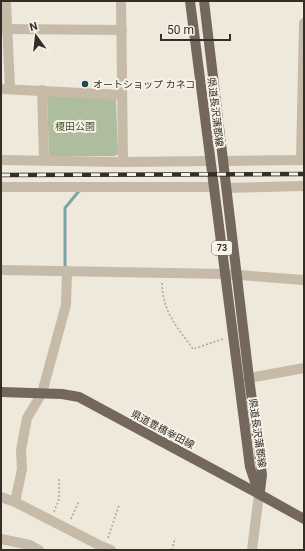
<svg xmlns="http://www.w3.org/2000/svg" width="305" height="551" viewBox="0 0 305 551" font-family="Roboto,'Noto Sans JP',sans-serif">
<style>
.green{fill:#aebd9d}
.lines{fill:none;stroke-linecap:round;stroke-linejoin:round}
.stream{stroke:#7ea2a9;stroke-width:3}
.path{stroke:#b2a493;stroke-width:1.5;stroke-dasharray:2 2;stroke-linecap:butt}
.minor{stroke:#c6baa9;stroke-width:10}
.major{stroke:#74675b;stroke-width:10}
.rail-casing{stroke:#342d28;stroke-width:4.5}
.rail{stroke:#f7f2e8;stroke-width:3;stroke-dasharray:9;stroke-linecap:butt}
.poi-dot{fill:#224851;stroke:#f7f2e8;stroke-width:1.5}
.labels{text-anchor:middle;stroke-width:4;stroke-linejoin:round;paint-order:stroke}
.shield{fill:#f7f2e8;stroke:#6e6862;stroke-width:1}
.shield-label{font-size:9px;font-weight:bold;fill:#342d28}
.poi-label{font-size:10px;fill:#342d28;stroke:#f7f2e8;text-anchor:start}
.street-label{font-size:10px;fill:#342d28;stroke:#f7f2e8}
.park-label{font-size:10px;fill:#3f502e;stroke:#f7f2e8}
</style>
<rect width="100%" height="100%" fill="#efe9dc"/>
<polygon class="green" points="47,94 116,99 118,154 115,156 49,156"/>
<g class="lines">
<polyline class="stream" points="65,266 65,208 79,191"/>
<g class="path">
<path d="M 162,283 C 163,313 176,325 193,349 L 223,339"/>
<polyline points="54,512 59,499 59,477"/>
<polyline points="71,519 79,501"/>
<polyline points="108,538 119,505"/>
<polyline points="172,550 175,538"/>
</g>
<g class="minor">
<polyline points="6,1 10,89"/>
<polyline points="121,1 123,162"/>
<polyline points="1,29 122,30"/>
<polyline points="1,89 122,95"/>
<polyline points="42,90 44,160"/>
<polyline points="1,160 123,162 210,161"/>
<polyline points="301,160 304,23"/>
<polyline points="223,161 304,160"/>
<polyline points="1,187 214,187"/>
<polyline points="227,188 304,186"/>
<polyline points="1,270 226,274 304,280"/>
<polyline points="249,378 304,368"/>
<polyline points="1,497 15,502 99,545 111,550"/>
<polyline points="15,502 22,469 21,450 27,418 42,393 66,305 67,271"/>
<polyline points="1,539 30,545 39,550"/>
<polyline points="252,550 259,494"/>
</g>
<g class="major">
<polyline points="190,1 250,467 259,494"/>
<polyline points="204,1 249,378 262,475 260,491"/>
<polyline points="1,392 62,394 79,397 259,494 304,519"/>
</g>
<defs>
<polyline id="rail" points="1,175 304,174"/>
</defs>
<use href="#rail" class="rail-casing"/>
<use href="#rail" class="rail"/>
</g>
<circle class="poi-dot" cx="85" cy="84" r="4"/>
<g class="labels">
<rect class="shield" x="212" y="241" width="20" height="14" rx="3"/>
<g class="shield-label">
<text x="222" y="251">73</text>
</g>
<g class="poi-label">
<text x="93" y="88">オートショップ カネコ</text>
</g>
<g class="street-label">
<text transform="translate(216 112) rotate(83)" y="4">県道長沢蒲郡線</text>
<text transform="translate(163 429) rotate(28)" y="4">県道豊橋幸田線</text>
<text transform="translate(258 433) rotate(82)" y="4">県道長沢蒲郡線</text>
</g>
<g class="park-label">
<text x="75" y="130">榎田公園</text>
</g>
</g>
<rect width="305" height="551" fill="none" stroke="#342d28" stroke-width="4"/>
<g transform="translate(36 36) rotate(345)" stroke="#f7f2e8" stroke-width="3" paint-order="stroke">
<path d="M0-3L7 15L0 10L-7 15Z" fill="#342d28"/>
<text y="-6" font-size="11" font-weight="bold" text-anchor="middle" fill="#342d28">N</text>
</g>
<path d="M161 34v6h69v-6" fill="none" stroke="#342d28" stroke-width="2"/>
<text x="167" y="34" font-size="12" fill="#342d28" stroke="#f7f2e8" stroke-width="3" paint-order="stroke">50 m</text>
</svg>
